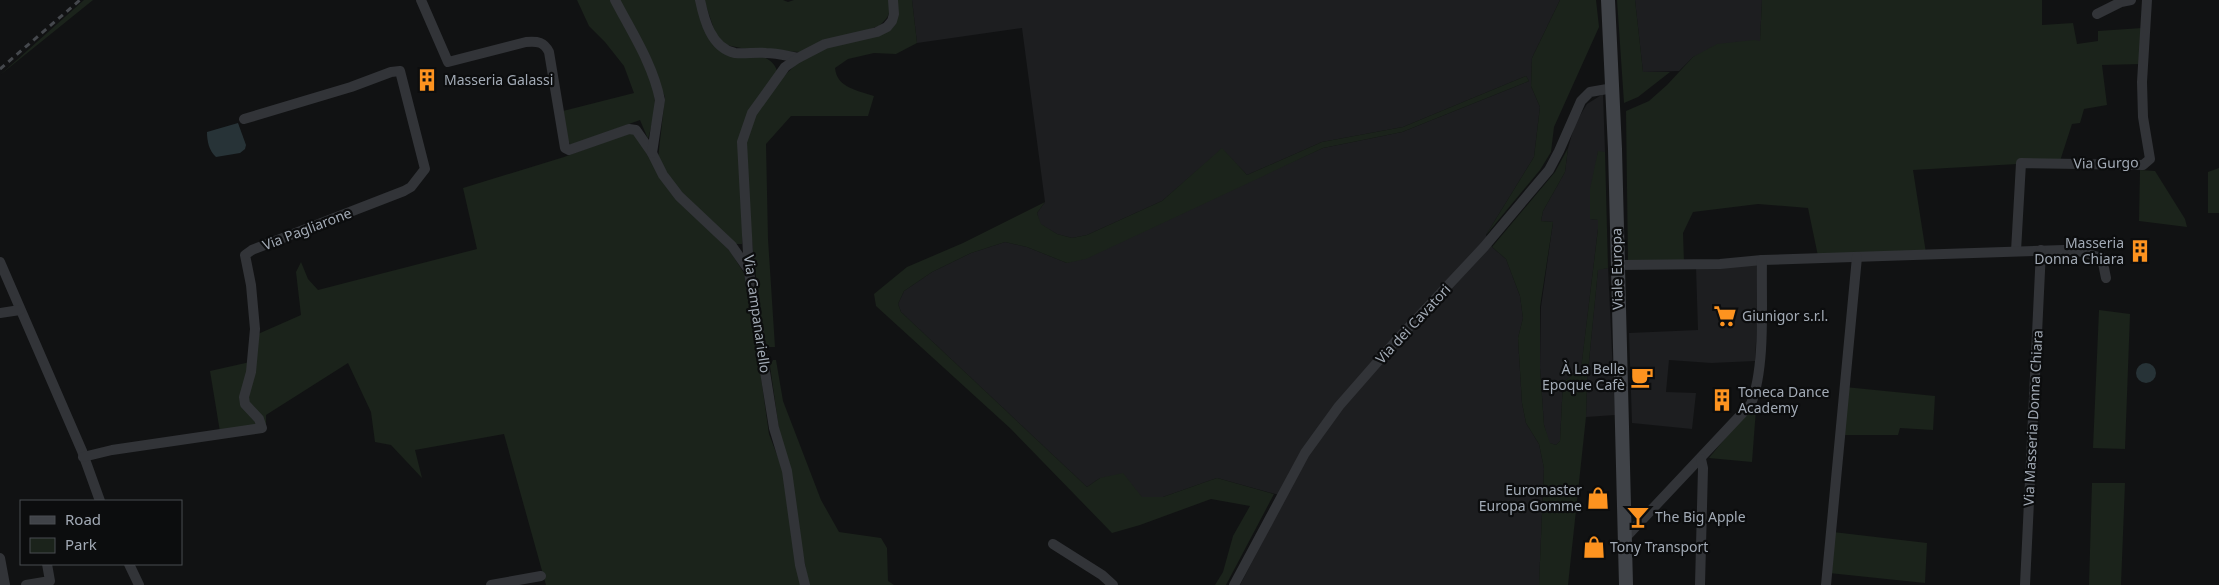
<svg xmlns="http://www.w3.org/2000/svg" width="2219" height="585" viewBox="0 0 2219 585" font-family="'Noto Sans',sans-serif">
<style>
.built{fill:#1d1e20}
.green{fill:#1b231b}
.water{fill:#273337}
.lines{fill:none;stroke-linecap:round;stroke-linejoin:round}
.street{stroke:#323438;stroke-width:10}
.secondary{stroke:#404348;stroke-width:14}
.rail{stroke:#45484d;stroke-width:3;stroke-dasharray:6 5;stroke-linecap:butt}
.labels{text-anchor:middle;stroke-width:4.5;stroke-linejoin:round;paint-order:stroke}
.poi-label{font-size:14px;fill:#a2aab5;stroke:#0c0d0e;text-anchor:start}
.street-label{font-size:14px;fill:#a2aab5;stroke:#0c0d0e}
</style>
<rect width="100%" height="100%" fill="#111213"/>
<g class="built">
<polygon points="912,0 1560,0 1532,58 1531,86 1540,107 1534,157 1486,235 1492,247 1506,259 1520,296 1523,318 1518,338 1522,403 1526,423 1539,444 1544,468 1539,585 1240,585 1286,497 1217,478 1163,497 1141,497 1100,478 1087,487 901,312 898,304 904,291 932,272 971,253 1005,242 1027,247 1067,263 1323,148 1402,132 1529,81 1526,76 1403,127 1322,142 1247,175 1222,149 1162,201 1087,235 1072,238 1057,234 1040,224 1037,213 1045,202 1022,28 917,43"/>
<polygon points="1635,0 1762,0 1760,42 1693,57 1679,71 1643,72"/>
<polygon points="1603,94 1605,152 1598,152 1590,219 1598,220 1598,229 1581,370 1563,382 1560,441 1556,445 1549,443 1544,425 1540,368 1541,307 1553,222 1541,221 1543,211 1565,172 1568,148 1575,124 1587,104"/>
<polygon points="1759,263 1760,266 1755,361 1711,363 1669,360 1666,392 1696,393 1692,429 1632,423 1629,333 1698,330 1696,267"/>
<polygon points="1608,268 1615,415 1586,417 1587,381 1598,269"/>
</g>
<g class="green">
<polygon points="84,0 93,0 0,75"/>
<path d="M 577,0 L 612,0 C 624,25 657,79 655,105 C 654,116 651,128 648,139 L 640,120 L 574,144 L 570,144 L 568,140 L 563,111 L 634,93 L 624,66 L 605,42 L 589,26 Z"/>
<path d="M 618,0 L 697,0 L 722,53 C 740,54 771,50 777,71 L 747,117 L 742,244 L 734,244 L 675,185 L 658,158 L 665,97 L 649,59 Z"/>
<path d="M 704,0 L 783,0 L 788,2 L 794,0 L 890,0 C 891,13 889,17 879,26 L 800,52 L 746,49 L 726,45 L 717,38 Z"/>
<path d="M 896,0 L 912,0 L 917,43 L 896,54 L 874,53 L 848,59 L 835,68 C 837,88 857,90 874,96 L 868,116 L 791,116 L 766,144 L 768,239 L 775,347 L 768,347 L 765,342 C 757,293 752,245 748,195 C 747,176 742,153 748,135 C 756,107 780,76 803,59 C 826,42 862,38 889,31 L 896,24 Z"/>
<polygon points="1560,0 1596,0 1599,27 1554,127 1551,152 1540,170 1486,235 1534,157 1540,107 1531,86 1532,58"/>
<polygon points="1617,0 1635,0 1643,72 1670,72 1638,97 1624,103"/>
<polygon points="1762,0 2042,0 2042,25 2073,23 2077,44 2098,41 2098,31 2142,28 2141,64 2102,65 2107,105 2084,109 2080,123 2072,124 2060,161 2018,159 2017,164 1913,170 1926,253 1818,256 1808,208 1758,204 1693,212 1683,233 1684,262 1628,262 1626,111 1649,101 1667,85 1693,57 1717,44 1754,40 1760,41"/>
<polygon points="1526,76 1529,81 1402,132 1323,148 1086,259 1067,263 1027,247 1005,242 971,253 932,272 904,291 898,304 901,312 1087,487 1100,478 1123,473 1142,497 1163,497 1217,478 1274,494 1226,585 1215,585 1223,572 1233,536 1250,506 1211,499 1140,525 1112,533 1011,429 876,306 874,294 907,267 963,243 1045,202 1037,213 1041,224 1057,234 1072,238 1087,235 1162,201 1222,148 1247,175 1322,142 1403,127"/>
<polygon points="629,133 635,134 670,192 730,251 747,278 769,434 784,473 801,585 546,585 504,434 415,450 422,478 391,445 375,442 371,412 348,363 266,415 266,425 252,409 247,396 258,334 301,315 296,272 301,262 308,279 318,290 477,249 463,188 564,157"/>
<polygon points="1568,148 1565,172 1543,211 1541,221 1553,222 1540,307 1540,368 1544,425 1550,443 1556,445 1560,441 1563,382 1581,369 1598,229 1598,220 1590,219 1590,189 1598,151 1605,152 1608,268 1598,270 1587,381 1586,417 1568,585 1539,585 1544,468 1539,444 1526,423 1522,403 1518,338 1523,318 1520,296 1506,259 1492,247 1555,172"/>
<polygon points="2219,168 2219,213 2208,213 2208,172"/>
<polygon points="2140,170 2155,171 2185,219 2187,227 2139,221"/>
<polygon points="2099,310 2130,314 2125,449 2093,448"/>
<polygon points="773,360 776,360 783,401 821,500 839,532 881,538 887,548 888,581 894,585 809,585 779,429 770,366"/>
<polygon points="250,362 242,397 259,426 220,432 210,371"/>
<polygon points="1845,387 1935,396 1933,430 1900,428 1898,435 1842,435"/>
<polygon points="1750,408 1756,409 1752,462 1709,458"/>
<polygon points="2092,483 2125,483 2121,585 2089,585"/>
<polygon points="1833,532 1927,543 1925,583 1829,573"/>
</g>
<g class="water">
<path d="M 238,123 L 246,145 L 245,149 L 240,153 L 216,157 C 209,151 207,141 207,132 Z"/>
<circle cx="2146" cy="373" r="10"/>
</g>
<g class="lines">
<g class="street">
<path d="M 421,0 L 448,62 L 526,42 C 538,41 544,42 549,52 L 565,148 L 569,150 L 629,129 L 636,130 L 652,153 L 663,175 L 679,196 L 732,246 L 748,269"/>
<path d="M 615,0 C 631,31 653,64 660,100 L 652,153"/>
<path d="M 700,0 C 704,19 711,48 735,53 C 745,54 756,52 766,53 C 777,53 787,56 798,58"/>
<polyline points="2097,14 2121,2 2131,0"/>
<polyline points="2016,251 2021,163 2143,165 2150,159 2143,117 2142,82 2147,0"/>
<polyline points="0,262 82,451 100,501"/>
<polyline points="1617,265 1720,264 1762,260 2064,250 2078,251 2102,258 2106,278"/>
<polyline points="0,313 20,310"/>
<polyline points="83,457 112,450 262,428 259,419 245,404 244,397 251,372 255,329 251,285 245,255 252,250 404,191 411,187 425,169 400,71 391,72 351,87 244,119"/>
<path d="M 1625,538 L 1751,404 C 1766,365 1761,302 1762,260"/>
<polyline points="1053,544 1102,575 1113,585"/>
<polyline points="0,558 5,585"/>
<polyline points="129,564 139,585"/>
<polyline points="26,585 50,581 47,564"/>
<polyline points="491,585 541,576"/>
<polyline points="805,585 800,565 787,471 774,428 749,272 742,142 752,113 785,67 798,58 825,44 877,32 887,27 892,21 894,14 893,0"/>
<polyline points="1234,585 1305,453 1339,406 1395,342 1484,247 1549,170 1559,151 1581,101 1590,92 1613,88"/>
<polyline points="1700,585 1703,468 1701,459"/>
<polyline points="1826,585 1857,257"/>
<polyline points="2025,585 2041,250"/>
</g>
<polyline class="secondary" points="1608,0 1615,149 1626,585"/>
<polyline class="rail" points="0,69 80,0"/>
</g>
<defs>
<symbol id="building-bare" viewBox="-9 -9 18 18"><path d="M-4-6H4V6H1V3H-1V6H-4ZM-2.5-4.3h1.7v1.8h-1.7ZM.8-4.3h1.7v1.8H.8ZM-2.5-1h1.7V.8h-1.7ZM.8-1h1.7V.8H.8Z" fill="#fd931f" stroke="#0c0d0e" stroke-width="2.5" paint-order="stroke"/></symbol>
<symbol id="supermarket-bare" viewBox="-9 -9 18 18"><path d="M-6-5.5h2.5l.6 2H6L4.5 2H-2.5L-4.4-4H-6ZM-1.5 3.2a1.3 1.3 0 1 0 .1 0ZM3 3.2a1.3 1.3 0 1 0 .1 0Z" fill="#fd931f" stroke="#0c0d0e" stroke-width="2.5" paint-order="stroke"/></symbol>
<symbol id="cafe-bare" viewBox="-9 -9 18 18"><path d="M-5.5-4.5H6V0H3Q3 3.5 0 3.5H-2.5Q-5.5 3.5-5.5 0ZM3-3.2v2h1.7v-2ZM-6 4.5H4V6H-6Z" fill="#fd931f" stroke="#0c0d0e" stroke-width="2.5" paint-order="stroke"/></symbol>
<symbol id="shop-bare" viewBox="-9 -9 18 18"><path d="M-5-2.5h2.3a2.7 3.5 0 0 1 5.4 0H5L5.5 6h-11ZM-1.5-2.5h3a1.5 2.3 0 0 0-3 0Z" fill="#fd931f" stroke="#0c0d0e" stroke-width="2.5" paint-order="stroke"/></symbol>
<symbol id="bar-bare" viewBox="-9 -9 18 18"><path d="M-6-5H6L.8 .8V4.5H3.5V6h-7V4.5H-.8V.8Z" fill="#fd931f" stroke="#0c0d0e" stroke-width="2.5" paint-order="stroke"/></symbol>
</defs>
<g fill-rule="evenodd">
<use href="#building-bare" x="411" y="64" width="32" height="32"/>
<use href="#building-bare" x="2124" y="235" width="32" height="32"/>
<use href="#supermarket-bare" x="1709" y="300" width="32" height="32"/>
<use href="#cafe-bare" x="1626" y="361" width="32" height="32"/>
<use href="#building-bare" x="1706" y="384" width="32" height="32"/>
<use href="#shop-bare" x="1582" y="482" width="32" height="32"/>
<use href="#bar-bare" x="1622" y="501" width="32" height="32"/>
<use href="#shop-bare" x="1578" y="531" width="32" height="32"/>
</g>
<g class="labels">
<g class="poi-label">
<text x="444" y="85">Masseria Galassi</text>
<text x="2124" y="248" text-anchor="end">Masseria<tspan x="2124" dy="16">Donna Chiara</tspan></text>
<text x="1742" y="321">Giunigor s.r.l.</text>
<text x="1625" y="374" text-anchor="end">À La Belle<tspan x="1625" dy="16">Epoque Cafè</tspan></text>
<text x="1738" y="397">Toneca Dance<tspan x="1738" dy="16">Academy</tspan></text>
<text x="1582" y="495" text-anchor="end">Euromaster<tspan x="1582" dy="16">Europa Gomme</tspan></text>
<text x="1655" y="522">The Big Apple</text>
<text x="1610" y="552">Tony Transport</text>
</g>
<g class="street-label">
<text transform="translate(2106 163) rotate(-1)" y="5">Via Gurgo</text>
<text transform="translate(307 229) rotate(-21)" y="5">Via Pagliarone</text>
<text transform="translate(1617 269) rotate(-91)" y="5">Viale Europa</text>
<text transform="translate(757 314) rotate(82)" y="5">Via Campanariello</text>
<text transform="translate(1413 324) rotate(-47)" y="5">Via dei Cavatori</text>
<text transform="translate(2033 418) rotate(-87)" y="5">Via Masseria Donna Chiara</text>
</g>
</g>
<rect x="20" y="500" width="162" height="65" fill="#0c0d0e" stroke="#484c51"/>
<rect x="30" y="516" width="25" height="8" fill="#404348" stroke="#484c51"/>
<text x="65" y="525" font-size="15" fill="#a2aab5">Road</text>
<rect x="30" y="538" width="25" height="15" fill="#1b231b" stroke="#484c51"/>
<text x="65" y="550" font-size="15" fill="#a2aab5">Park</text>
</svg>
